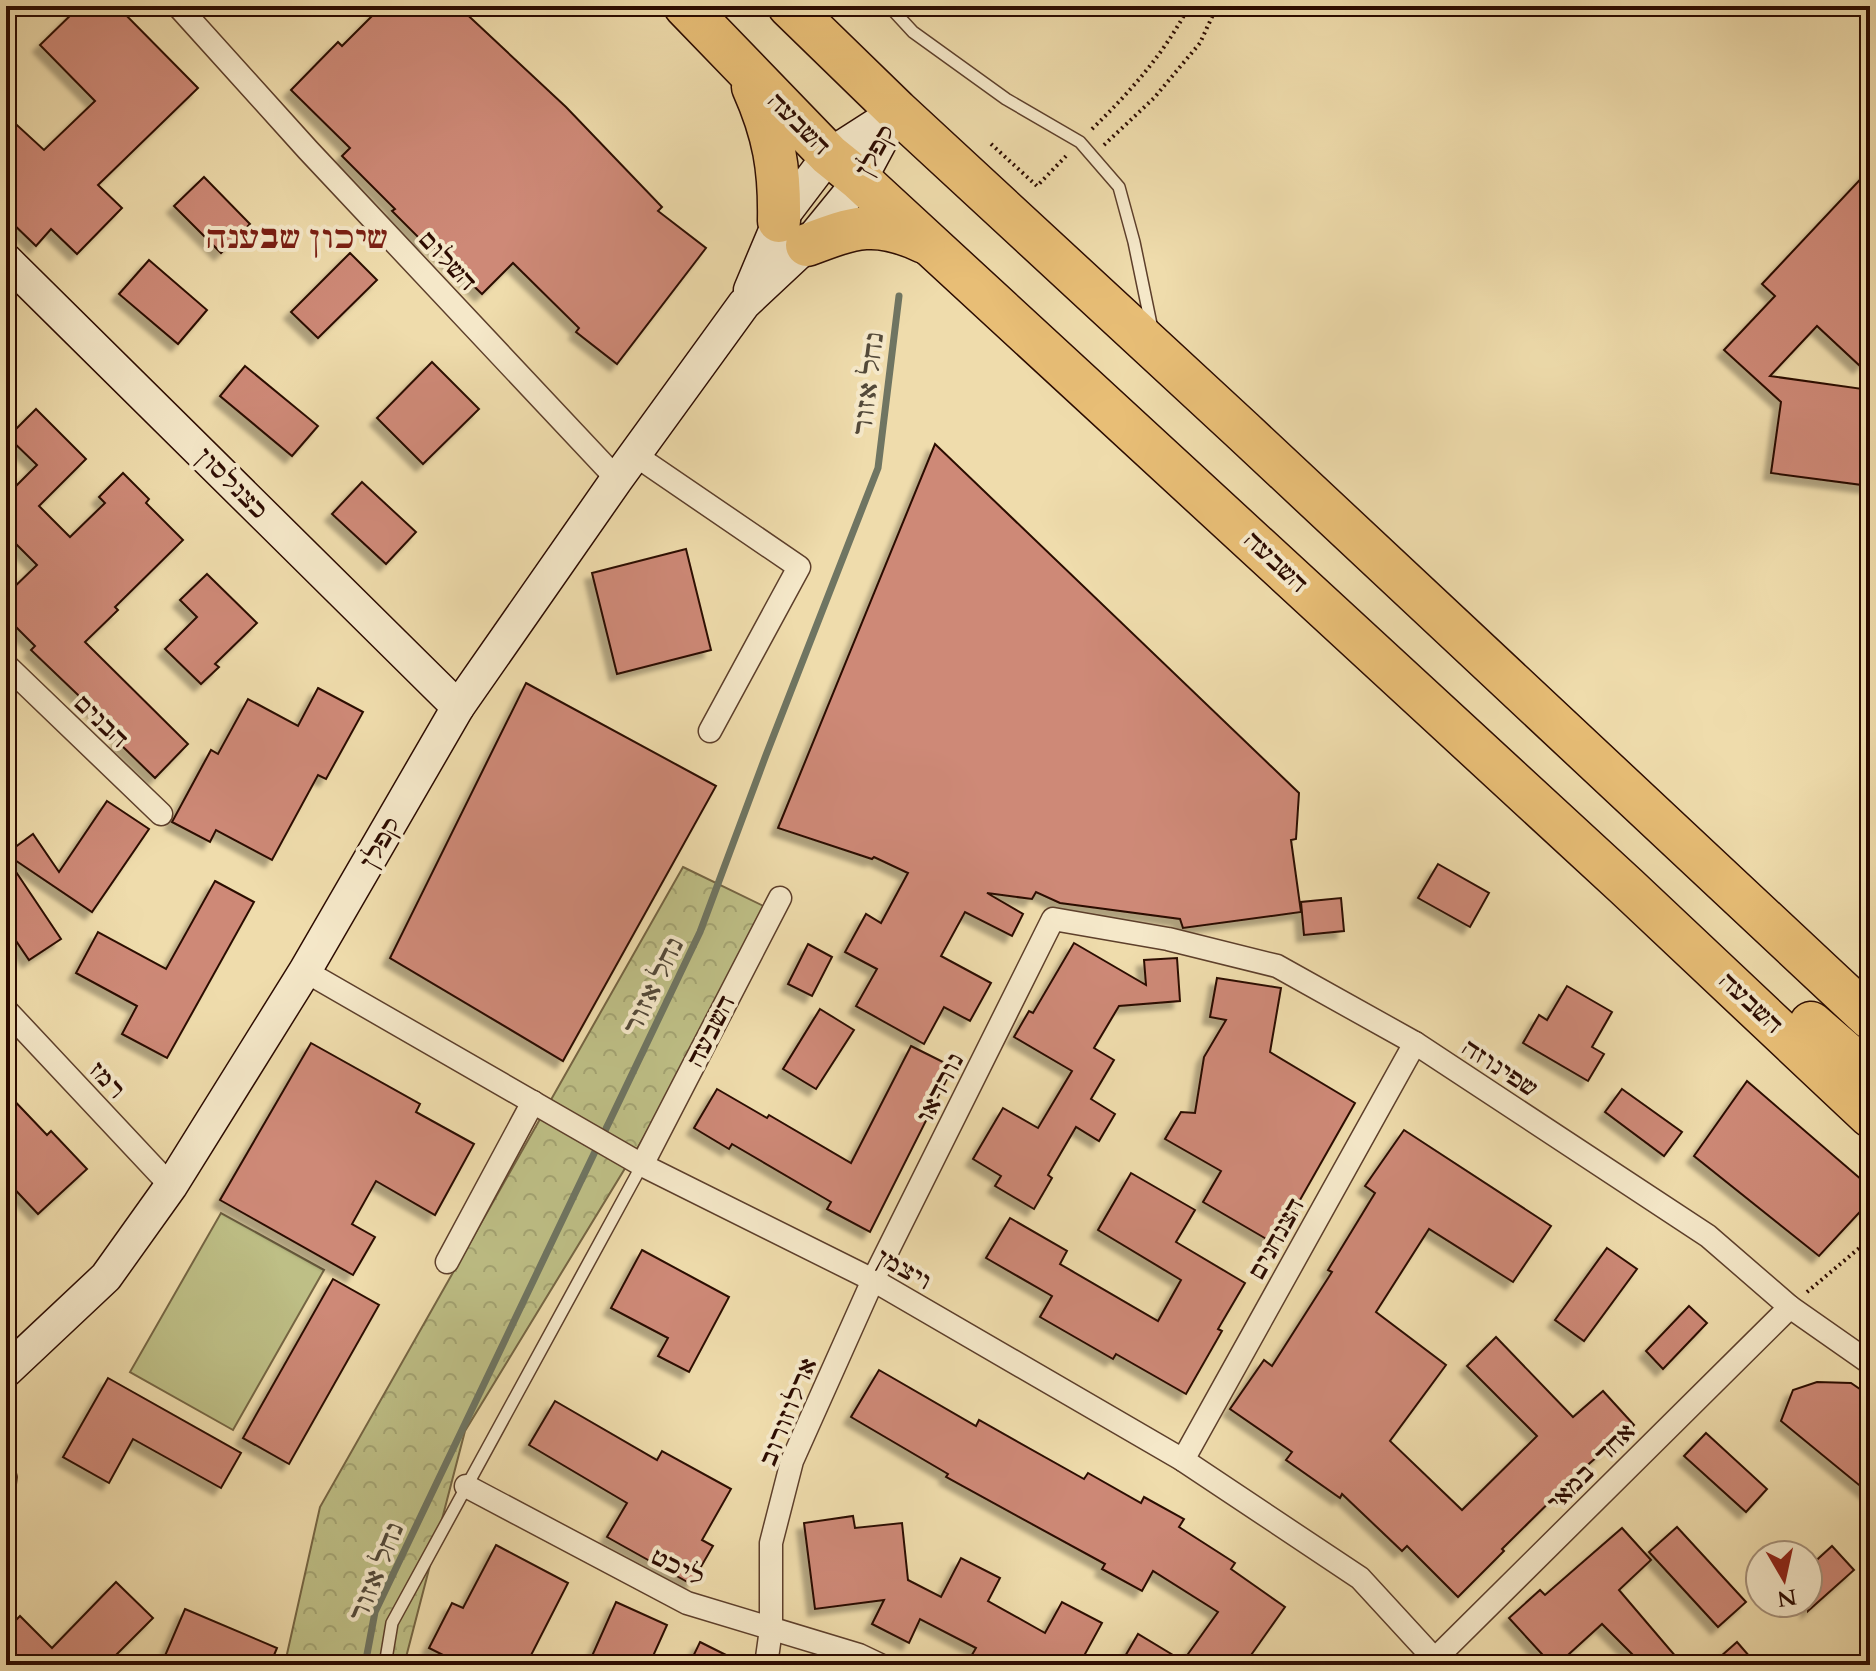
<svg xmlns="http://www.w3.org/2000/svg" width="1876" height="1671" viewBox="0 0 1876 1671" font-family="Cardo,'Frank Ruhl Libre',serif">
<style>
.green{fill:#bebf86;stroke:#756543;stroke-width:2}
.forest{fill:url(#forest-crowns);stroke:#756543;stroke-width:2}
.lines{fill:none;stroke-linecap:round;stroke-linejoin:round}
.stream{stroke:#6f7562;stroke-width:7}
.building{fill:#ce8977;stroke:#2c0b00;stroke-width:2;filter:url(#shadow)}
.lane-casing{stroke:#5d3f2b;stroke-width:14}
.street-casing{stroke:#5d3f2b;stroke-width:25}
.secondary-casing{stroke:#2c0b00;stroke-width:35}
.highway-casing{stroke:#2c0b00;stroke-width:45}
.path{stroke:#2c0b00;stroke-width:4;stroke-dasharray:2 4;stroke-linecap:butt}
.lane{stroke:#f5e8c9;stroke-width:11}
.street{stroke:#f5e8c9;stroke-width:22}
.secondary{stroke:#f5e8c9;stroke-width:32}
.highway{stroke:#e8be76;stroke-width:42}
.labels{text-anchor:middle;stroke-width:8;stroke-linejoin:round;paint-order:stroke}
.street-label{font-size:24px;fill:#2c0b00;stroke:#f5e8c9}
.water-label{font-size:26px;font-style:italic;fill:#534939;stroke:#f5e8c9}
.district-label{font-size:32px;font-weight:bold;fill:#7a1f14;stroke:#f5e8c9}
</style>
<defs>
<pattern id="forest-crowns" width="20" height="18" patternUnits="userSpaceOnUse" patternTransform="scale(2)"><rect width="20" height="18" fill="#bebf86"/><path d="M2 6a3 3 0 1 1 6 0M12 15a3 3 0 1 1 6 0" fill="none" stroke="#a3a372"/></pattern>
<filter id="shadow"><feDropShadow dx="-7" dy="7" stdDeviation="2" flood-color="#0004"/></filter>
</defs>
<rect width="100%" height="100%" fill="#efdcac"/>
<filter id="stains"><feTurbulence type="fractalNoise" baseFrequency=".0025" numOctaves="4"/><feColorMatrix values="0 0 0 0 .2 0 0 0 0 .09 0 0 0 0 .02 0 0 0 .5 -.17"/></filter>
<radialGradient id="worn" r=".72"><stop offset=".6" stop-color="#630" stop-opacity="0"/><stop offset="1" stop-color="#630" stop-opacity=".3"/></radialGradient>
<polygon class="green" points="221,1213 324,1270 233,1430 130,1372"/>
<polygon class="forest" points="683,867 780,914 465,1431 404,1665 289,1665 287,1654 320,1507"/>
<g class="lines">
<polyline class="stream" points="365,1665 375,1612 700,932 766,755 878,468 899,296"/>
</g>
<g class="building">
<polygon points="80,6 117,6 198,88 98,185 122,208 77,254 51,229 36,246 6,217 6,115 44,150 95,101 40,45"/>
<polygon points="382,6 458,6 566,107 662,207 658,211 706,248 617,364 576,332 579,328 513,263 482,294 427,241 425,244 392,211 395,209 342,156 350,148 291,90 338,42 342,46"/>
<polygon points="1870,169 1870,356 1860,366 1817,326 1770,376 1870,390 1870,486 1771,473 1781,402 1724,350 1775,296 1762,284"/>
<polygon points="204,177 250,224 221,253 174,206"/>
<polygon points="350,253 377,280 318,338 291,312"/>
<polygon points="149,260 207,310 178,344 119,294"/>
<polygon points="432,362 479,409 423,464 377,418"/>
<polygon points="245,366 318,426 292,456 220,396"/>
<polygon points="36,409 86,459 39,506 70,537 105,503 99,497 123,473 149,499 146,503 183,540 115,607 118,610 85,642 188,744 155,778 117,741 122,737 31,650 35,646 6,617 6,595 37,565 6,534 6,496 37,465 8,437"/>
<polygon points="935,444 1299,793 1296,839 1291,840 1301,912 1183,928 1180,919 1060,903 1036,892 1032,899 987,893 1023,914 1012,936 965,912 941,956 991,983 970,1021 944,1007 924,1044 856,1006 877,969 845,952 866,914 881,923 908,873 874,857 872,859 778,828"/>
<polygon points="362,482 416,532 386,564 332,514"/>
<polygon points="686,549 711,650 617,674 592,573"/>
<polygon points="207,574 257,623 215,664 219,667 201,684 165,649 197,617 180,600"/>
<polygon points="526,683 716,786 563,1061 390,958"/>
<polygon points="318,688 363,712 326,779 318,775 272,860 216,830 210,842 172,822 211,750 218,754 248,699 298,726"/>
<polygon points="107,801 149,829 92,912 6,854 33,834 59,872"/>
<polygon points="6,857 61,939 29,960 6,926"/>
<polygon points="1438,864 1489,893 1470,927 1418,898"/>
<polygon points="215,881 254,902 167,1058 122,1034 137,1006 76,973 98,932 166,969"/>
<polygon points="1341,898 1344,931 1304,935 1301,902"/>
<polygon points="1074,943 1146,985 1144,960 1177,958 1180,1001 1119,1006 1094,1048 1114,1060 1091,1099 1115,1114 1099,1141 1076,1127 1048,1175 1052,1178 1034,1209 995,1186 1001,1176 973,1159 1003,1108 1038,1128 1072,1071 1014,1037 1029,1011 1033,1013"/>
<polygon points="808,944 832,957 812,996 788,984"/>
<polygon points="1217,978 1281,988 1270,1052 1355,1103 1275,1244 1203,1202 1221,1171 1165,1139 1181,1112 1195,1113 1204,1057 1226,1020 1210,1017"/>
<polygon points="1567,986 1612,1012 1592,1047 1604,1054 1588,1081 1523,1043 1539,1015 1547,1020"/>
<polygon points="820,1009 854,1030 816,1089 783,1069"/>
<polygon points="311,1043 420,1104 416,1112 474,1144 435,1215 376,1181 352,1224 375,1237 353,1275 220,1200"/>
<polygon points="911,1046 953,1067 870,1232 827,1209 831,1202 732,1144 729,1149 694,1128 717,1089 767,1118 769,1115 851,1163"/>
<polygon points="1747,1081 1870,1187 1870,1201 1819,1256 1694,1156"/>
<polygon points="1622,1089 1682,1132 1664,1156 1605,1112"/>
<polygon points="6,1092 47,1135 51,1131 87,1169 38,1214 6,1180"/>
<polygon points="1404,1130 1551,1226 1513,1282 1429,1229 1376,1312 1446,1365 1390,1441 1462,1510 1537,1436 1467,1366 1496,1337 1573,1417 1603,1391 1634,1425 1583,1469 1502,1549 1504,1551 1458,1597 1407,1546 1402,1551 1342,1494 1340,1498 1286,1460 1292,1452 1230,1409 1264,1360 1272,1366 1332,1272 1328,1270 1375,1193 1365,1186"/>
<polygon points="1131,1173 1195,1210 1176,1242 1245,1283 1218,1329 1222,1331 1186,1394 1116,1354 1113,1359 1040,1317 1052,1296 986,1258 1010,1218 1067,1251 1060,1264 1158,1321 1181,1280 1098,1230"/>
<polygon points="1607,1248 1637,1269 1584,1341 1555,1320"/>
<polygon points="642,1250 729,1297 689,1372 658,1356 668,1338 611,1308"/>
<polygon points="333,1279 379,1305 289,1464 243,1438"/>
<polygon points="1689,1306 1707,1323 1663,1369 1646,1351"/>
<polygon points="879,1370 976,1426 979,1420 1084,1479 1088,1473 1141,1503 1144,1497 1184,1519 1179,1527 1235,1563 1231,1569 1285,1607 1244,1665 1120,1665 1138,1634 1183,1661 1218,1612 1153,1571 1142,1591 1102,1569 1105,1564 946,1477 948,1474 851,1417"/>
<polygon points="108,1378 241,1453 221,1488 133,1439 109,1483 63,1457"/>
<polygon points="1817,1382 1851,1383 1870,1396 1870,1494 1781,1421 1793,1390"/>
<polygon points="555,1401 657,1460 662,1451 731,1489 702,1540 713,1546 691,1584 607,1537 627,1503 529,1445"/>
<polygon points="1706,1433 1767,1489 1746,1512 1684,1456"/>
<polygon points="853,1516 855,1528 902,1523 908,1580 941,1597 961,1558 1000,1578 988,1601 1045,1633 1062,1602 1102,1623 1079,1665 966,1665 976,1648 920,1619 909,1643 872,1624 884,1600 815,1609 804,1523"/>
<polygon points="1677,1527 1746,1602 1718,1627 1649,1552"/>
<polygon points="1622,1528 1651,1560 1619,1590 1683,1665 1643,1665 1602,1624 1557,1665 1552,1665 1509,1618 1540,1590 1545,1595"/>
<polygon points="496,1545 568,1583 526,1665 463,1665 429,1648 452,1603 463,1608"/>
<polygon points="1832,1546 1854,1570 1808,1611 1808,1568"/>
<polygon points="116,1582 153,1618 106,1665 6,1665 6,1630 20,1616 52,1648"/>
<polygon points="616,1602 667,1625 649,1665 588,1665"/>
<polygon points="185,1609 277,1648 270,1665 161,1665"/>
<polygon points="700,1642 746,1665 689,1665"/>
<polygon points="1737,1642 1757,1665 1711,1665"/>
</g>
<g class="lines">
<defs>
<g id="lane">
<polyline points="889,6 913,32 1006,99 1080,142 1119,187 1134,242 1152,329"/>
<polyline points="6,1459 11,1477 6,1512"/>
<polyline points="385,1665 392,1623 642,1165"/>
</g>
<g id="street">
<polyline points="178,6 308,150 617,479"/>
<polyline points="635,455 799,567 710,731"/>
<polyline points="6,665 161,814"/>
<polyline points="305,971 642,1165 873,1280 1183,1460 1360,1578 1440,1665"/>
<polyline points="6,1010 171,1186"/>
<polyline points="642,1165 780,898"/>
<polyline points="447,1262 533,1102"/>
<polyline points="1183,1460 1415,1043"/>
<polyline points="466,1486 687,1603 859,1655 880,1665"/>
<polyline points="766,1665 771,1629 771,1543 792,1461 873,1280 1053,919 1168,939 1277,966 1415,1043 1708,1236 1790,1307 1870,1363"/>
<polyline points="1429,1665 1790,1307"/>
</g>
<g id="secondary">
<polyline points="6,260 458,707"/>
<polyline points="750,290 779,221 829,155 896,112"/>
<polyline points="6,1371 106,1277 171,1186 305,971 458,707 617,479 744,304 807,245 860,180 897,111"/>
</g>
<g id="highway">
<polyline points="685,6 829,155 860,180 1627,887 1870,1116"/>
<polyline points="789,6 897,111 1243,431 1870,1018"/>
<path d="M 753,87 C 774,134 780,169 779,221"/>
<path d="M 807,245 C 854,227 876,219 924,242"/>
<polyline points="1811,1023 1870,1074"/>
</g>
</defs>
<use href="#lane" class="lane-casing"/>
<use href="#street" class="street-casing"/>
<use href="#secondary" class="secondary-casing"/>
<use href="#highway" class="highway-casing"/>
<g class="path">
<path d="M 1092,129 C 1130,92 1164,54 1189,6"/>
<polyline points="991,144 1037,186 1067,155"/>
<polyline points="1104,145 1154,98 1200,43 1217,6"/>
<polyline points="1807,1292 1870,1239"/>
</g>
<use href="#lane" class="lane"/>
<use href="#street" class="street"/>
<use href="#secondary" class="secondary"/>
<use href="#highway" class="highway"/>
</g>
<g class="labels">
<g class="street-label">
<text transform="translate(799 124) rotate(45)" y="8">השבעה</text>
<text transform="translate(875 151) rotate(-61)" y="8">קפלן</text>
<text transform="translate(448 261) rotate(47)" y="8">השלום</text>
<text transform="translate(232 483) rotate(45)" y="8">כצנלסון</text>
<text transform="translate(1276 562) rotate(43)" y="8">השבעה</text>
<text transform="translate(101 721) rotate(44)" y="8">הבנים</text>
<text transform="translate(380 843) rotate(-60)" y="8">קפלן</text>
<text transform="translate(1751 1003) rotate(43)" y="8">השבעה</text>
<text transform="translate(711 1031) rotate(-63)" y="8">השבעה</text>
<text transform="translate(1500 1068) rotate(33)" y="8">שפינוזה</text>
<text transform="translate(107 1080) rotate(47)" y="8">רמז</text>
<text transform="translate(940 1088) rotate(-63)" y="8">נורדאו</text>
<text transform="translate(1276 1239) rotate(-61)" y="8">הצנחנים</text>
<text transform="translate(904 1269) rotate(29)" y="8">ויצמן</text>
<text transform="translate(788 1412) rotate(-68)" y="8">ארלוזורוב</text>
<text transform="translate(1591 1467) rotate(-45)" y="8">אחד במאי</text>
<text transform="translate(678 1567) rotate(26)" y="8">ליכט</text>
</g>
<g class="water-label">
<text transform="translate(868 384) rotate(-83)" y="9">נחל אזור</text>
<text transform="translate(653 986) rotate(-64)" y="9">נחל אזור</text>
<text transform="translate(376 1572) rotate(-68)" y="9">נחל אזור</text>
</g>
<g class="district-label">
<text x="297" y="248">שיכון שבענה</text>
</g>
</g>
<rect width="1876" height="1671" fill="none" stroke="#efdcac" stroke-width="32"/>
<rect x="8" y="8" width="1860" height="1655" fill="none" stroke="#2c0b00" stroke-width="4"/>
<rect x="16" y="16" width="1844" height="1639" fill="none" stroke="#2c0b00" stroke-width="2"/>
<g transform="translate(1784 1579) rotate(171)"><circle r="38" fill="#f5e8c9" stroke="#a59079" stroke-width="2"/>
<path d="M0-6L14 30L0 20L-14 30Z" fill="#8f2418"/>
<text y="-12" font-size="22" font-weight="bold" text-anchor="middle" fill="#2c0b00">N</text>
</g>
<rect width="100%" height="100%" filter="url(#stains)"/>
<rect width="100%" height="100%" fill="url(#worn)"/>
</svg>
